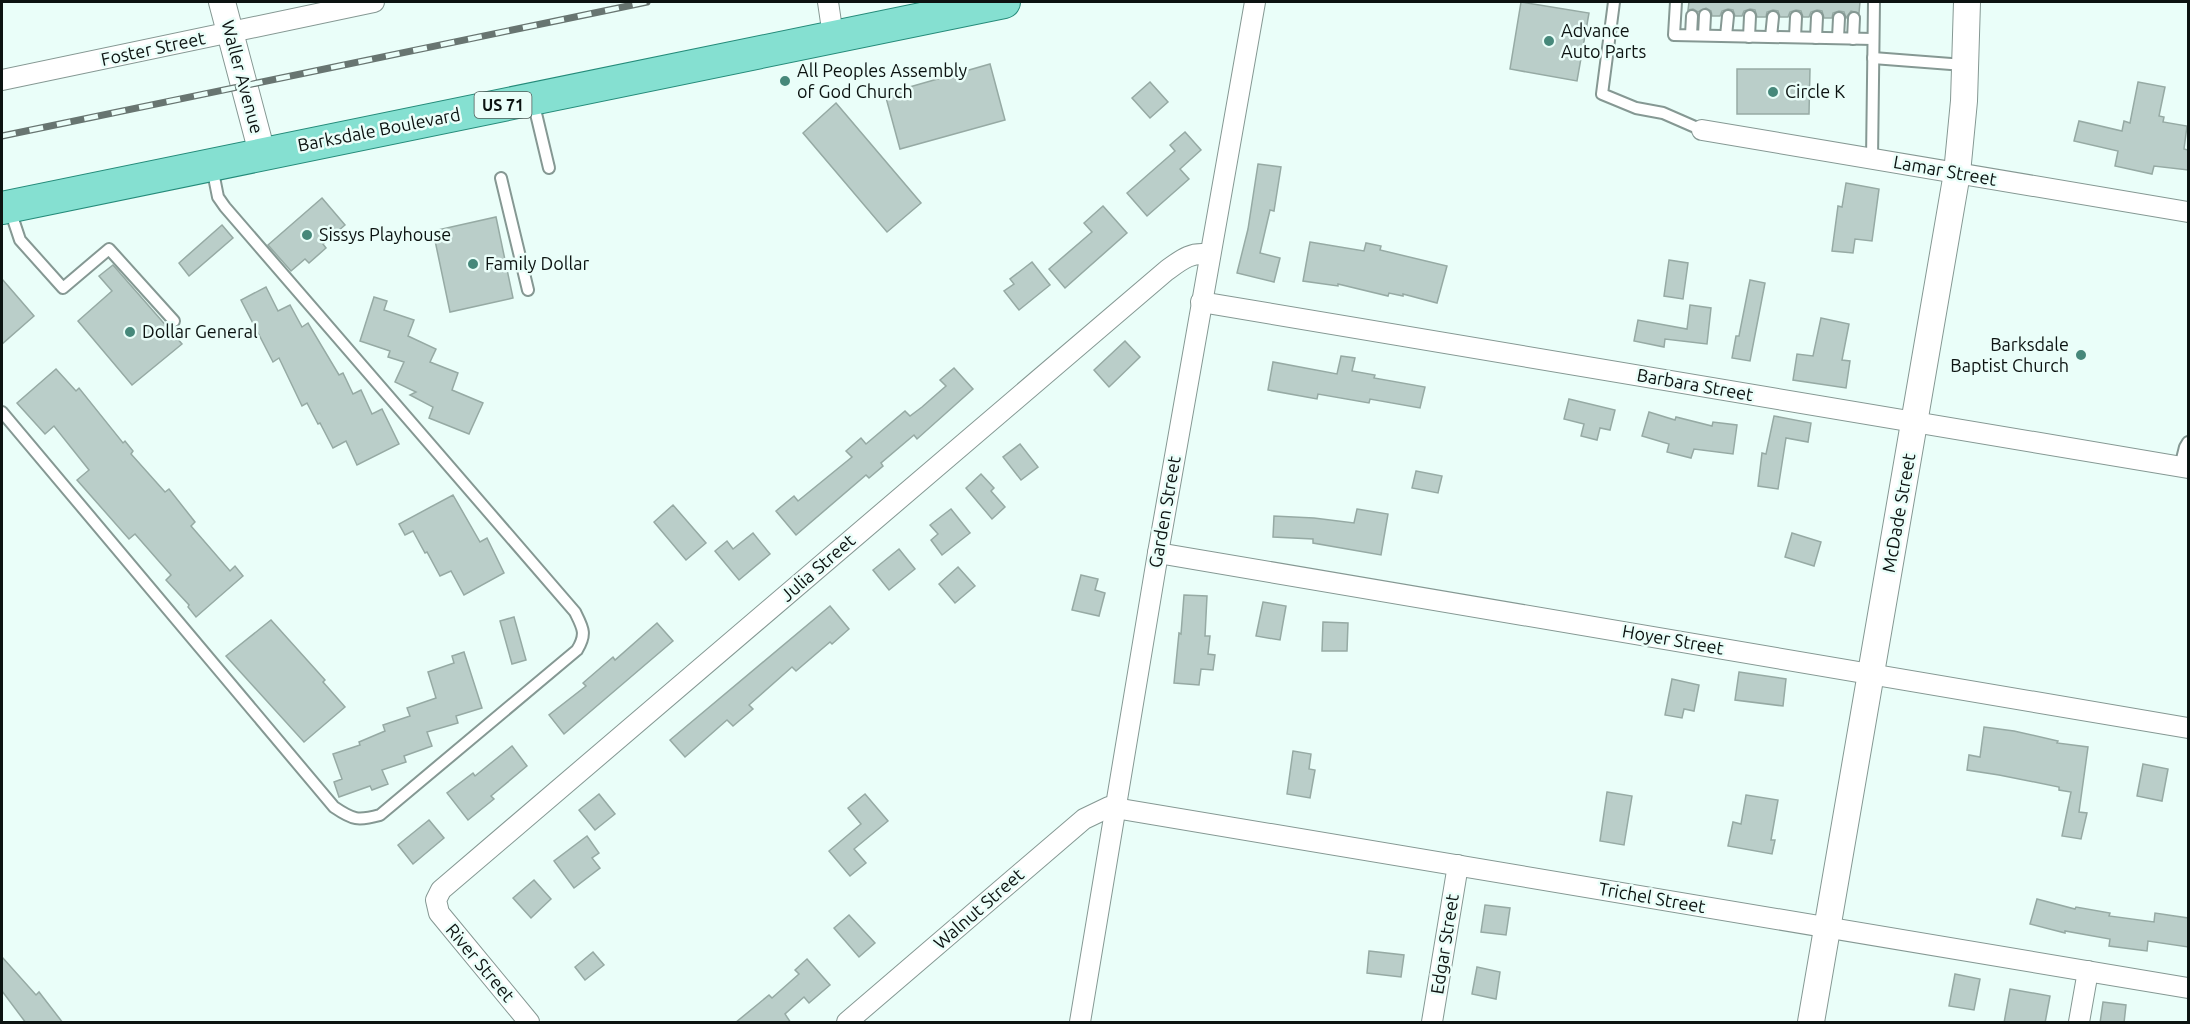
<svg xmlns="http://www.w3.org/2000/svg" width="2190" height="1024" viewBox="0 0 2190 1024" font-family="Ubuntu,sans-serif">
<style>
.building{fill:#bacec9;stroke:#96aaa4;stroke-width:1.5}
.lines{fill:none;stroke-linecap:round;stroke-linejoin:round}
.service-casing{stroke:#859893;stroke-width:14}
.minor-casing{stroke:#859893;stroke-width:22}
.tertiary-casing{stroke:#859893;stroke-width:28}
.primary-casing{stroke:#258b7a;stroke-width:34}
.service{stroke:#fff;stroke-width:10}
.minor{stroke:#fff;stroke-width:20}
.tertiary{stroke:#fff;stroke-width:26}
.primary{stroke:#85e0d1;stroke-width:32}
.rail-casing{stroke:#687571;stroke-width:7}
.rail{stroke:#eafef9;stroke-width:4.5;stroke-dasharray:14;stroke-linecap:butt}
.poi-dot{fill:#46887a;stroke:#eafef9;stroke-width:2}
.labels{text-anchor:middle;stroke-width:5;stroke-linejoin:round;paint-order:stroke}
.shield{fill:#eafef9;stroke:#4f5a57;stroke-width:1.5}
.shield-label{font-size:16px;font-weight:bold;fill:#0c1311}
.poi-label{font-size:18px;fill:#0c1311;stroke:#eafef9;text-anchor:start}
.street-label{font-size:18px;fill:#0c1311;stroke:#eafef9}
</style>
<rect width="100%" height="100%" fill="#eafef9"/>
<g class="building">
<polygon points="1521,2 1589,13 1577,81 1510,69"/>
<polygon points="1689,2 1860,2 1859,13 1851,11 1846,18 1844,12 1839,11 1833,13 1832,18 1824,18 1822,11 1817,10 1811,12 1809,17 1803,17 1801,11 1796,10 1790,12 1788,17 1780,17 1778,11 1773,10 1767,12 1766,17 1757,17 1755,10 1750,9 1744,11 1742,16 1735,16 1733,10 1728,9 1722,11 1720,16 1712,16 1711,11 1706,8 1698,12 1693,9 1688,10"/>
<polygon points="990,64 1005,120 900,149 885,94"/>
<polygon points="1737,69 1810,69 1809,114 1737,114"/>
<polygon points="1150,82 1168,102 1150,118 1132,98"/>
<polygon points="2138,82 2165,87 2159,116 2164,117 2163,122 2187,126 2184,149 2188,150 2188,170 2154,166 2152,174 2115,166 2118,151 2074,141 2079,121 2122,131 2124,121 2130,123"/>
<polygon points="836,103 921,203 887,232 803,133"/>
<polygon points="1185,132 1201,150 1180,169 1189,179 1147,216 1127,193 1175,151 1170,145"/>
<polygon points="1258,164 1281,167 1274,211 1270,210 1260,253 1280,258 1274,282 1237,273 1248,229"/>
<polygon points="1846,183 1879,189 1872,241 1855,239 1853,253 1832,251 1838,206 1842,207"/>
<polygon points="322,198 345,225 323,244 326,248 309,263 305,259 291,271 268,245"/>
<polygon points="1103,206 1127,233 1065,288 1049,269 1092,232 1084,223"/>
<polygon points="496,217 513,298 450,312 433,231"/>
<polygon points="222,225 233,238 189,276 179,263"/>
<polygon points="1310,242 1364,251 1366,243 1381,246 1380,250 1447,266 1437,303 1403,294 1403,296 1389,293 1388,296 1338,284 1338,286 1303,281"/>
<polygon points="1669,260 1688,263 1683,299 1664,296"/>
<polygon points="1032,262 1050,285 1019,310 1004,291 1014,284 1010,279"/>
<polygon points="113,265 182,344 132,385 78,321 112,291 99,276"/>
<polygon points="2,279 34,316 2,344"/>
<polygon points="1750,280 1765,283 1750,361 1732,358 1736,336 1739,336"/>
<polygon points="266,287 278,311 290,305 302,327 308,323 339,375 343,373 353,394 361,390 372,414 382,409 399,444 357,465 346,441 333,448 320,423 318,424 307,403 302,406 279,358 273,362 241,300"/>
<polygon points="374,297 387,301 384,310 414,320 408,336 436,349 430,362 458,373 452,390 483,403 469,434 429,418 433,407 410,395 416,392 395,382 404,362 388,357 390,351 360,341"/>
<polygon points="1690,305 1711,308 1707,344 1665,339 1664,347 1634,341 1638,320 1687,329"/>
<polygon points="1821,318 1849,324 1842,360 1850,361 1846,388 1793,380 1797,354 1813,356"/>
<polygon points="1125,341 1140,357 1109,387 1094,370"/>
<polygon points="1341,356 1355,358 1352,371 1375,375 1374,378 1425,387 1420,408 1370,399 1369,403 1318,394 1317,399 1268,390 1273,362 1337,374"/>
<polygon points="954,368 973,389 917,439 914,435 881,463 883,466 869,478 866,475 796,535 776,511 794,496 798,501 852,457 846,451 861,438 866,444 905,411 910,416 922,407 946,386 940,380"/>
<polygon points="56,369 76,391 79,388 123,443 125,441 133,451 131,454 165,492 169,489 195,522 191,526 230,571 235,566 243,576 196,617 188,607 189,605 166,580 171,575 135,534 129,539 77,480 89,470 54,426 45,434 17,403"/>
<polygon points="1569,399 1615,410 1610,430 1600,428 1597,440 1581,436 1584,424 1564,419"/>
<polygon points="1649,412 1675,420 1676,417 1712,426 1713,422 1737,425 1733,454 1694,449 1691,458 1667,452 1669,444 1642,436"/>
<polygon points="1774,416 1811,423 1808,442 1786,438 1778,489 1758,486 1762,453 1766,454"/>
<polygon points="1020,444 1038,467 1021,480 1003,457"/>
<polygon points="1416,471 1442,476 1438,493 1412,488"/>
<polygon points="981,474 994,488 991,491 1005,507 992,519 966,488"/>
<polygon points="453,495 480,542 487,538 504,573 464,595 451,571 440,576 427,552 425,553 413,531 405,535 399,524"/>
<polygon points="673,505 706,543 686,560 654,522"/>
<polygon points="951,509 970,533 942,555 931,540 938,534 930,525"/>
<polygon points="1357,509 1388,514 1381,555 1313,543 1313,539 1273,537 1274,516 1314,518 1354,523"/>
<polygon points="753,533 770,554 739,580 715,551 727,541 733,549"/>
<polygon points="1792,533 1821,542 1814,566 1785,557"/>
<polygon points="899,549 915,569 889,590 873,570"/>
<polygon points="958,567 975,586 955,603 939,584"/>
<polygon points="1081,575 1098,579 1095,590 1105,593 1099,616 1072,610"/>
<polygon points="1184,595 1207,596 1205,636 1210,636 1208,654 1215,655 1213,670 1201,669 1199,685 1174,683 1179,633 1181,634"/>
<polygon points="1263,602 1286,606 1280,640 1256,636"/>
<polygon points="830,606 849,629 832,644 830,642 796,671 792,667 749,705 753,709 733,726 727,720 685,757 670,740"/>
<polygon points="514,617 526,660 512,664 500,621"/>
<polygon points="271,620 325,680 323,682 345,707 304,742 226,656"/>
<polygon points="1323,622 1348,623 1347,651 1322,651"/>
<polygon points="657,623 673,641 564,734 549,715 586,686 583,683 613,657 615,660"/>
<polygon points="464,652 482,708 456,716 458,723 427,732 432,746 404,756 406,762 382,770 388,784 372,790 370,786 339,797 334,782 342,779 333,754 360,745 359,742 385,731 383,725 410,716 407,708 436,698 428,672 454,663 452,656"/>
<polygon points="1739,672 1786,679 1783,706 1735,700"/>
<polygon points="1672,679 1699,685 1694,711 1684,709 1682,718 1665,715"/>
<polygon points="1984,727 2014,731 2058,741 2057,743 2088,747 2079,812 2087,813 2081,839 2062,836 2071,792 2059,790 2059,787 1999,775 1967,770 1969,755 1980,757"/>
<polygon points="512,746 527,766 491,796 494,799 468,820 447,793 473,773 475,776"/>
<polygon points="1293,751 1311,754 1309,769 1315,770 1310,798 1287,794"/>
<polygon points="2143,764 2168,769 2162,801 2137,796"/>
<polygon points="1607,792 1632,796 1624,845 1600,841"/>
<polygon points="599,794 615,814 595,830 579,810"/>
<polygon points="865,794 888,821 854,849 866,863 850,876 829,851 861,824 848,808"/>
<polygon points="1746,795 1778,800 1771,840 1775,840 1772,854 1728,846 1733,822 1741,824"/>
<polygon points="429,820 444,838 413,864 398,845"/>
<polygon points="587,836 599,853 592,858 600,868 574,888 554,861"/>
<polygon points="534,880 551,899 531,918 513,898"/>
<polygon points="2037,899 2075,909 2076,907 2110,913 2109,916 2154,922 2155,913 2188,918 2188,947 2148,941 2147,951 2109,946 2110,939 2065,931 2065,933 2030,924"/>
<polygon points="1485,905 1510,908 1506,935 1481,932"/>
<polygon points="849,915 875,943 859,957 834,928"/>
<polygon points="1369,951 1404,955 1401,977 1367,973"/>
<polygon points="593,952 604,965 585,980 575,967"/>
<polygon points="2,957 36,995 39,992 63,1023 26,1023 2,991"/>
<polygon points="807,959 830,985 809,1003 804,997 785,1014 791,1023 735,1023 769,995 772,998 799,974 795,970"/>
<polygon points="1477,967 1500,972 1496,999 1472,994"/>
<polygon points="1955,974 1980,979 1974,1010 1949,1006"/>
<polygon points="2010,989 2050,996 2045,1023 2004,1023"/>
<polygon points="2103,1002 2126,1005 2124,1023 2100,1023"/>
</g>
<g class="lines">
<defs>
<g id="service">
<polyline points="1614,2 1602,94 1636,108 1663,113 1702,130"/>
<polyline points="1676,2 1674,35 1873,39"/>
<polyline points="1691,35 1692,16"/>
<polyline points="1704,35 1705,15"/>
<polyline points="1726,36 1728,16"/>
<polyline points="1749,37 1750,16"/>
<polyline points="1771,37 1773,17"/>
<polyline points="1795,37 1796,17"/>
<polyline points="1816,38 1817,17"/>
<polyline points="1838,38 1839,18"/>
<polyline points="1853,39 1854,18"/>
<polyline points="1873,58 1964,65"/>
<polyline points="533,101 549,168"/>
<polyline points="1872,159 1874,2"/>
<polyline points="501,178 528,290"/>
<polyline points="10,210 20,240 63,288 109,249 174,321"/>
<path d="M 2,412 L 334,807 C 353,820 358,821 380,815 L 577,650 C 587,634 583,628 575,612 L 225,207 L 218,197 L 212,167"/>
<polyline points="2180,467 2185,447 2188,442"/>
</g>
<g id="minor">
<polyline points="828,2 833,36"/>
<polyline points="2,80 374,2"/>
<polyline points="1702,130 2188,212"/>
<polyline points="1201,302 2188,468"/>
<polyline points="1158,553 2188,728"/>
<path d="M 529,1022 L 439,913 L 436,900 L 441,890 L 1166,271 C 1181,260 1191,251 1210,255"/>
<polyline points="847,1022 1084,819 1109,807 2188,988"/>
<polyline points="1080,1022 1158,553 1255,2"/>
<polyline points="1432,1022 1458,865"/>
<polyline points="2079,1022 2088,971"/>
</g>
<g id="tertiary">
<polyline points="222,2 262,153"/>
<polyline points="1811,1022 1957,173 1964,101 1967,2"/>
</g>
<polyline id="primary" points="2,208 1004,2"/>
</defs>
<use href="#service" class="service-casing"/>
<use href="#minor" class="minor-casing"/>
<use href="#tertiary" class="tertiary-casing"/>
<use href="#primary" class="primary-casing"/>
<use href="#service" class="service"/>
<use href="#minor" class="minor"/>
<use href="#tertiary" class="tertiary"/>
<use href="#primary" class="primary"/>
<defs>
<polyline id="rail" points="2,136 647,2"/>
</defs>
<use href="#rail" class="rail-casing"/>
<use href="#rail" class="rail"/>
</g>
<g class="poi-dot">
<circle cx="1549" cy="41" r="6"/>
<circle cx="785" cy="81" r="6"/>
<circle cx="1773" cy="92" r="6"/>
<circle cx="307" cy="235" r="6"/>
<circle cx="473" cy="264" r="6"/>
<circle cx="130" cy="332" r="6"/>
<circle cx="2081" cy="355" r="6"/>
</g>
<g class="labels">
<rect class="shield" x="474.5" y="92" width="57" height="26" rx="4.5"/>
<g class="shield-label">
<text x="503" y="111">US 71</text>
</g>
<g class="poi-label">
<text x="1561" y="37">Advance<tspan x="1561" dy="21">Auto Parts</tspan></text>
<text x="797" y="77">All Peoples Assembly<tspan x="797" dy="21">of God Church</tspan></text>
<text x="1785" y="98">Circle K</text>
<text x="319" y="241">Sissys Playhouse</text>
<text x="485" y="270">Family Dollar</text>
<text x="142" y="338">Dollar General</text>
<text x="2069" y="351" text-anchor="end">Barksdale<tspan x="2069" dy="21">Baptist Church</tspan></text>
</g>
<g class="street-label">
<text transform="translate(153 49) rotate(-12)" y="6">Foster Street</text>
<text transform="translate(242 77) rotate(75)" y="6">Waller Avenue</text>
<text transform="translate(379 130) rotate(-11)" y="6">Barksdale Boulevard</text>
<text transform="translate(1945 171) rotate(10)" y="6">Lamar Street</text>
<text transform="translate(1695 385) rotate(10)" y="6">Barbara Street</text>
<text transform="translate(1165 512) rotate(-80)" y="6">Garden Street</text>
<text transform="translate(1899 513) rotate(-80)" y="6">McDade Street</text>
<text transform="translate(818 568) rotate(-41)" y="6">Julia Street</text>
<text transform="translate(1673 640) rotate(10)" y="6">Hoyer Street</text>
<text transform="translate(1652 898) rotate(10)" y="6">Trichel Street</text>
<text transform="translate(979 909) rotate(-41)" y="6">Walnut Street</text>
<text transform="translate(1445 944) rotate(-81)" y="6">Edgar Street</text>
<text transform="translate(480 963) rotate(50)" y="6">River Street</text>
</g>
</g>
<rect width="2190" height="1024" fill="none" stroke="#0c1311" stroke-width="6"/>
</svg>
